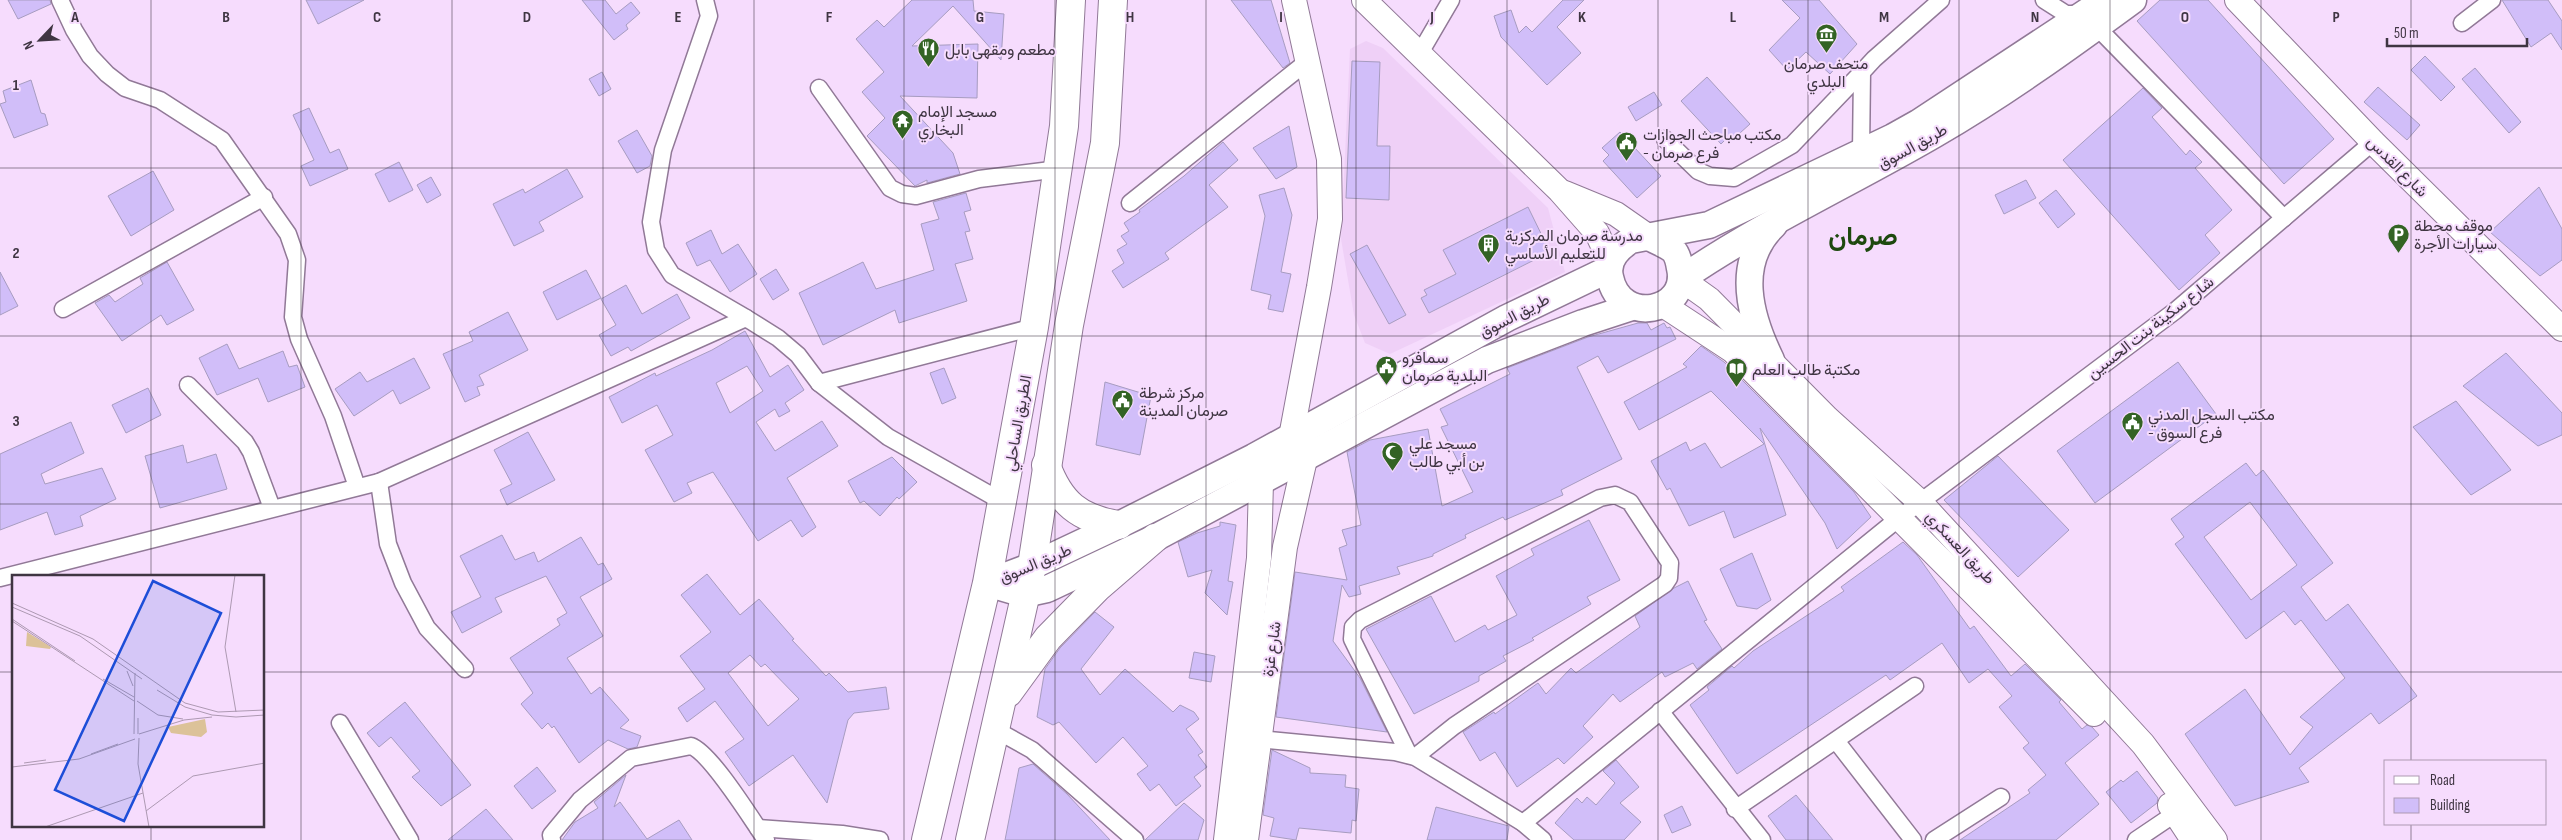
<svg xmlns="http://www.w3.org/2000/svg" width="2562" height="840" viewBox="0 0 2562 840" font-family="'Sofia Sans Condensed',Vazirmatn,sans-serif">
<style>
.built{fill:#efd0f7}
.building{fill:#d1bef9;stroke:#a79cc0;fill-rule:evenodd}
.lines{fill:none;stroke-linecap:round;stroke-linejoin:round}
.street-casing{stroke:#917997;stroke-width:19}
.secondary-casing{stroke:#917997;stroke-width:26}
.primary-casing{stroke:#917997;stroke-width:29}
.highway-casing{stroke:#917997;stroke-width:30}
.street{stroke:#fff;stroke-width:16}
.secondary{stroke:#fff;stroke-width:24}
.primary{stroke:#fff;stroke-width:26}
.highway{stroke:#fff;stroke-width:28}
.grid{fill:none;stroke:#3f3542;stroke-width:1;stroke-opacity:0.55}
.labels{text-anchor:middle;stroke-width:4;stroke-linejoin:round;paint-order:stroke}
.poi-label{font-size:16px;fill:#3f3542;stroke:#f6dcfd;text-anchor:start}
.street-label{font-size:16px;fill:#3f3542;stroke:#f6dcfd}
.town-label{font-size:26px;font-weight:bold;fill:#1d490e;stroke:#f6dcfd}
.inset-road{fill:none;stroke:#ad99b2;stroke-width:1}
.view{fill:#1d4ed8;fill-opacity:0.15;stroke:#1d4ed8;stroke-width:2.5}
.inset-edge{fill:none;stroke:#3f3542;stroke-width:2.5}
.grid-label{font-size:16px;text-anchor:middle;font-weight:bold;fill:#3f3542;stroke:#f6dcfd;stroke-width:4;stroke-linejoin:round;paint-order:stroke}
</style>
<rect width="100%" height="100%" fill="#f6dcfd"/>
<polygon class="built" points="1366,41 1383,48 1548,208 1565,272 1390,354 1365,343 1354,315 1341,239 1350,49"/>
<g class="building">
<polygon points="8,0 50,0 51,4 18,19"/>
<polygon points="306,0 364,0 318,24"/>
<polygon points="582,0 605,0 616,14 631,2 640,13 626,25 628,29 614,40"/>
<polygon points="912,0 973,0 974,11 1004,14 1001,60 953,6 912,46 978,44 977,98 900,96 953,153 960,174 927,183 927,180 915,186 867,136 885,118 862,92 884,72 856,39 877,20 884,27"/>
<polygon points="1231,0 1271,0 1290,63 1283,68"/>
<polygon points="1563,0 1584,0 1557,27 1581,53 1547,85 1501,37 1494,16 1511,10 1519,33 1526,26 1532,32"/>
<polygon points="1782,0 1819,0 1857,44 1830,74 1806,52 1787,70 1769,50 1800,18"/>
<polygon points="2160,0 2208,0 2334,139 2284,184 2137,21"/>
<polygon points="2502,0 2548,0 2562,21 2562,50 2551,33 2531,47"/>
<polygon points="2425,56 2455,87 2441,101 2411,70"/>
<polygon points="1352,61 1380,62 1377,146 1390,146 1389,200 1346,198"/>
<polygon points="2475,68 2521,122 2509,133 2462,79"/>
<polygon points="602,72 611,89 599,96 589,79"/>
<polygon points="1707,77 1750,124 1730,142 1727,138 1721,144 1681,101"/>
<polygon points="31,80 41,113 45,114 48,125 14,138 0,104 6,102 3,91"/>
<polygon points="2378,87 2420,125 2407,140 2364,102"/>
<polygon points="2143,88 2162,108 2152,117 2186,155 2190,150 2202,162 2195,168 2232,210 2205,235 2220,253 2179,290 2063,160"/>
<polygon points="1654,92 1662,105 1636,121 1628,107"/>
<polygon points="309,108 330,153 339,149 348,169 310,186 301,166 314,160 293,115"/>
<polygon points="1289,126 1297,167 1276,179 1253,148"/>
<polygon points="637,130 652,156 650,166 637,173 618,141"/>
<polygon points="1620,132 1661,176 1637,198 1603,161 1609,155 1602,148"/>
<polygon points="1223,142 1238,160 1209,185 1228,207 1165,253 1169,259 1123,288 1112,271 1124,263 1117,250 1127,244 1121,236 1129,231 1124,223 1140,212 1139,210 1184,176"/>
<polygon points="399,162 413,190 389,202 375,174"/>
<polygon points="567,169 583,197 539,222 544,231 514,246 493,204 523,189 525,193"/>
<polygon points="153,171 174,210 131,236 108,196"/>
<polygon points="431,177 441,195 427,203 417,185"/>
<polygon points="2026,180 2036,198 2004,214 1995,195"/>
<polygon points="2539,187 2562,229 2562,260 2540,276 2490,232"/>
<polygon points="1284,188 1292,215 1281,272 1291,274 1283,312 1268,309 1271,295 1251,290 1265,216 1259,195"/>
<polygon points="2056,190 2075,214 2058,228 2039,203"/>
<polygon points="966,193 971,210 964,212 970,231 965,232 973,259 955,264 967,301 899,323 895,310 823,345 799,293 863,262 876,289 934,270 921,224 939,219 933,202"/>
<polygon points="1528,207 1550,252 1429,313 1421,298 1427,295 1424,290 1456,274 1443,250"/>
<polygon points="711,230 722,254 738,244 757,274 730,292 710,260 697,266 686,243"/>
<polygon points="1367,245 1406,315 1389,324 1350,254"/>
<polygon points="167,262 194,310 167,325 161,315 122,341 95,303 109,295 115,302 143,284 140,278"/>
<polygon points="776,269 789,290 773,300 760,279"/>
<polygon points="586,270 601,298 557,320 543,292"/>
<polygon points="0,272 18,306 0,315"/>
<polygon points="626,285 642,314 677,294 690,318 631,351 628,347 611,356 599,335 616,325 601,299"/>
<polygon points="508,312 528,350 479,375 484,385 477,387 480,395 465,402 443,354 473,341 469,332"/>
<polygon points="1638,323 1647,323 1651,330 1664,323 1667,328 1670,327 1676,339 1608,373 1598,356 1577,367 1622,459 1561,490 1563,495 1505,520 1503,517 1465,535 1466,538 1433,554 1433,556 1397,567 1400,574 1359,586 1361,594 1349,597 1342,585 1333,641 1360,678 1387,732 1276,717 1295,572 1347,580 1339,548 1347,545 1342,530 1361,525 1347,452 1370,440 1428,429 1442,506 1473,492 1441,427 1448,425 1440,409 1510,374 1507,368 1588,337"/>
<path d="M 745,331 L 770,377 L 788,365 L 804,390 L 785,403 L 790,411 L 779,417 L 775,409 L 756,422 L 775,451 L 822,421 L 838,446 L 787,478 L 816,527 L 802,537 L 791,520 L 758,541 L 713,472 L 687,483 L 692,493 L 674,502 L 645,450 L 673,435 L 657,405 L 622,423 L 609,397 L 655,373 L 656,376 L 712,350 ZM 747,366 L 763,391 L 730,413 L 716,383 Z"/>
<polygon points="227,344 239,369 283,351 289,367 297,365 305,387 268,402 258,378 217,395 199,358"/>
<polygon points="1701,346 1724,362 1854,492 1871,517 1837,549 1825,523 1760,428 1786,515 1734,538 1724,511 1689,526 1670,488 1667,490 1651,461 1686,442 1690,451 1705,443 1721,468 1764,444 1711,391 1639,430 1624,402 1687,367 1683,364"/>
<polygon points="2506,353 2562,413 2562,435 2538,446 2463,386"/>
<polygon points="414,358 430,388 400,404 393,390 354,416 335,389 360,372 367,382"/>
<polygon points="2178,362 2216,414 2095,503 2057,451"/>
<polygon points="944,368 956,398 942,404 930,373"/>
<polygon points="1105,382 1151,396 1140,455 1096,445"/>
<polygon points="148,388 161,415 126,433 112,405"/>
<polygon points="2456,401 2511,470 2471,495 2413,427"/>
<polygon points="71,422 84,453 41,474 45,484 102,468 116,499 80,516 83,526 55,535 47,512 0,530 0,454"/>
<polygon points="528,432 555,480 507,505 500,490 512,484 494,450"/>
<polygon points="183,445 187,463 216,454 227,489 160,508 145,456"/>
<polygon points="1998,456 2069,530 2018,577 1944,500"/>
<polygon points="892,457 917,482 899,499 897,497 880,516 864,501 860,503 848,481"/>
<path d="M 2246,463 L 2256,476 L 2263,470 L 2333,563 L 2301,587 L 2326,621 L 2348,604 L 2417,696 L 2379,724 L 2371,713 L 2299,768 L 2309,782 L 2235,806 L 2185,734 L 2245,689 L 2290,755 L 2313,727 L 2300,717 L 2345,678 L 2301,620 L 2295,625 L 2284,611 L 2246,639 L 2175,544 L 2184,537 L 2171,519 ZM 2250,502 L 2297,565 L 2251,600 L 2204,537 Z"/>
<polygon points="1589,520 1620,580 1587,597 1591,604 1532,638 1534,640 1503,656 1506,661 1479,676 1479,681 1414,714 1366,629 1431,596 1455,642 1485,625 1488,630 1517,615 1496,576 1534,555 1531,549"/>
<polygon points="1220,522 1236,525 1228,581 1233,582 1227,615 1205,593 1212,570 1188,577 1178,542 1197,533 1220,526"/>
<polygon points="502,535 515,560 534,552 538,562 581,537 598,565 603,563 612,579 580,597 603,636 567,658 591,694 600,687 629,720 620,728 641,736 637,747 628,749 608,740 579,763 554,726 552,728 548,723 542,729 521,704 533,693 510,658 560,625 557,619 567,613 546,576 495,598 502,612 462,633 451,612 481,597 460,556"/>
<polygon points="1903,542 1917,555 1970,629 1974,626 2011,676 2025,664 2061,700 2059,702 2082,729 2087,725 2092,727 2099,735 2065,763 2099,804 2056,840 1960,840 2030,793 2028,790 2046,775 2023,748 2029,743 1999,707 2012,696 1988,669 1969,683 1942,643 1890,680 1886,675 1737,774 1690,705 1709,690 1707,687 1732,666 1734,668 1753,651 1844,591 1841,587"/>
<polygon points="1752,553 1771,600 1757,609 1737,606 1720,569"/>
<path d="M 707,574 L 740,615 L 759,599 L 794,639 L 792,640 L 826,676 L 829,673 L 848,692 L 886,687 L 889,709 L 854,713 L 848,720 L 827,803 L 793,755 L 749,786 L 725,752 L 744,739 L 715,701 L 687,722 L 678,708 L 705,689 L 680,656 L 711,632 L 681,595 ZM 750,655 L 761,667 L 765,664 L 799,699 L 768,726 L 728,673 Z"/>
<polygon points="1688,581 1707,620 1704,621 1722,649 1697,669 1693,663 1665,677 1662,672 1620,702 1613,694 1583,726 1593,737 1564,764 1558,758 1517,787 1495,752 1480,761 1463,732 1494,712 1495,714 1538,683 1546,694 1571,668 1576,673 1640,627 1635,616 1674,588"/>
<polygon points="1095,612 1114,627 1081,669 1100,695 1125,669 1173,712 1180,705 1194,712 1199,719 1186,729 1203,752 1198,755 1207,767 1194,777 1201,786 1176,806 1159,784 1150,791 1137,774 1148,766 1123,737 1096,763 1059,722 1053,725 1037,717 1045,669 1060,648"/>
<polygon points="1194,652 1215,656 1211,682 1189,678"/>
<polygon points="405,702 471,785 441,806 412,777 420,771 391,737 379,747 367,733"/>
<polygon points="1272,750 1310,768 1310,773 1346,775 1345,787 1359,789 1356,821 1352,820 1351,833 1299,828 1296,840 1270,836 1274,818 1263,815"/>
<polygon points="1616,760 1639,787 1620,803 1641,822 1624,840 1574,840 1555,823 1577,798 1582,803 1587,797 1596,805 1615,783 1603,771"/>
<polygon points="1033,764 1067,794 1110,840 1005,840 1019,768"/>
<polygon points="537,767 556,791 532,809 514,786"/>
<polygon points="2137,771 2158,798 2157,803 2131,823 2106,792 2121,780 2123,782"/>
<polygon points="626,775 614,807 620,802 647,839 679,820 692,840 562,840 575,822 598,808 594,802"/>
<polygon points="1796,795 1833,840 1786,840 1768,816"/>
<polygon points="1184,803 1204,820 1198,840 1145,840"/>
<polygon points="1682,806 1691,825 1672,833 1664,815"/>
<polygon points="1436,807 1509,826 1507,840 1427,840"/>
<polygon points="486,809 513,840 448,840"/>
</g>
<g class="lines">
<defs>
<g id="street">
<polyline points="60,0 74,30 90,56 107,74 125,88 160,100 222,140 288,234 297,260 293,317 299,339 333,416 357,487"/>
<polyline points="705,0 709,16 663,150 651,222 656,250 672,275 746,318"/>
<polyline points="2044,0 2066,14 2084,14 2284,218"/>
<polyline points="2462,23 2492,0"/>
<polyline points="1420,53 1451,0"/>
<polyline points="819,88 890,188 902,194 916,196 979,179 1059,169"/>
<polyline points="1665,139 1698,171 1710,176 1734,178 1792,145 1862,72"/>
<polyline points="1861,152 1862,72 1874,59 1941,0"/>
<polyline points="1130,203 1308,61"/>
<polyline points="63,309 264,197"/>
<polyline points="819,383 1034,327"/>
<polyline points="188,385 245,442 251,452 272,508"/>
<polyline points="379,482 388,544 403,583 427,628 465,669"/>
<polyline points="0,578 379,482 746,318 778,338 798,355 819,383 888,437 1003,502"/>
<polyline points="1660,711 1762,840"/>
<polyline points="340,723 410,840"/>
<polyline points="996,730 1032,750 1135,840"/>
<polyline points="1258,739 1395,752 1415,757 1523,823 1543,840"/>
<polyline points="1837,742 1913,840"/>
<polyline points="1409,755 1352,639 1353,627 1360,620 1600,498 1615,495 1630,502 1670,563 1669,578 1665,584 1454,726 1415,757"/>
<polyline points="1735,809 1915,686"/>
<polyline points="1523,823 1899,518 2175,311 2373,142"/>
<polyline points="758,828 842,834 880,840"/>
<path d="M 552,840 L 551,835 L 580,800 L 631,758 L 691,746 C 711,753 752,820 766,840"/>
<polyline points="1934,840 2001,797"/>
<polyline points="2136,840 2176,813"/>
</g>
<g id="secondary">
<polyline points="1364,0 1560,191 1597,233 1611,263"/>
<polyline points="2237,0 2373,142 2562,329"/>
<polyline points="1565,193 1616,214 1649,237"/>
<polyline points="1681,279 1709,299 1827,418 1920,502 2143,744 2215,840"/>
<polyline points="1663,305 1733,351 2094,714"/>
<polyline points="1291,437 1319,287 1330,219 1329,159 1294,0"/>
<polyline points="2170,805 2193,840"/>
<polyline points="1226,840 1259,558 1261,482"/>
<polyline points="1246,840 1285,547 1305,459"/>
</g>
<g id="primary">
<path d="M 1649,237 C 1656,241 1667,245 1673,250 C 1677,254 1679,262 1680,268 C 1690,312 1620,327 1610,277 C 1606,261 1618,248 1631,240 L 1709,225 L 1893,137 L 1918,123 L 2105,0"/>
<path d="M 1681,279 C 1761,224 1851,183 1935,134 C 2004,94 2069,47 2133,0"/>
<path d="M 1771,360 C 1750,317 1734,263 1774,225"/>
<polyline points="987,583 1024,594 1047,589 1155,538 1487,360 1583,323 1632,307"/>
<polyline points="987,583 1032,566 1119,525 1254,457 1507,318 1609,269"/>
</g>
<g id="highway">
<path d="M 1046,465 C 1060,503 1079,519 1119,525"/>
<polyline points="1008,693 1048,638 1097,588 1155,538"/>
<polyline points="926,840 987,583 1034,327 1064,126 1071,0"/>
<polyline points="970,840 1032,566 1069,325 1105,143 1113,0"/>
</g>
</defs>
<use href="#street" class="street-casing"/>
<use href="#secondary" class="secondary-casing"/>
<use href="#primary" class="primary-casing"/>
<use href="#highway" class="highway-casing"/>
<use href="#street" class="street"/>
<use href="#secondary" class="secondary"/>
<use href="#primary" class="primary"/>
<use href="#highway" class="highway"/>
</g>
<path class="grid" d="M 151,0 L 151,576M 301,0 L 301,840M 452,0 L 452,840M 603,0 L 603,840M 754,0 L 754,840M 904,0 L 904,840M 1055,0 L 1055,840M 1206,0 L 1206,840M 1356,0 L 1356,840M 1507,0 L 1507,840M 1658,0 L 1658,840M 1808,0 L 1808,840M 1959,0 L 1959,840M 2110,0 L 2110,840M 2261,0 L 2261,840M 2411,0 L 2411,761M 0,168 L 2562,168M 0,336 L 2562,336M 0,504 L 2562,504M 0,672 L 14,672M 264,672 L 2562,672M 2411,824 L 2411,840M 151,826 L 151,840"/>
<defs>
<symbol id="museum-pin" viewBox="-11 -11 22 30"><path d="M0 17L-7.5 6A9.5 9.5 0 1 1 7.5 6Z" fill="#336324" stroke="#f6dcfd"/><path d="M0-6L6-3V-2H-6V-3ZM-5-1h2V3h-2ZM-1-1h2V3h-2ZM3-1h2V3H3ZM-6 4H6V6H-6Z" fill="#fff"/></symbol>
<symbol id="restaurant-pin" viewBox="-11 -11 22 30"><path d="M0 17L-7.5 6A9.5 9.5 0 1 1 7.5 6Z" fill="#336324" stroke="#f6dcfd"/><path d="M-5-6h1v4h1v-4h1v4h1v-4h1v5L-1.5 .5V6h-2V.5L-5-1ZM5-6V6H3V1.5H1.5Q1.5-4 5-6Z" fill="#fff"/></symbol>
<symbol id="temple-pin" viewBox="-11 -11 22 30"><path d="M0 17L-7.5 6A9.5 9.5 0 1 1 7.5 6Z" fill="#336324" stroke="#f6dcfd"/><path d="M0-6L5-2H3V0L6.5 2.5H4V6H1.5V3h-3V6H-4V2.5H-6.5L-3 0V-2H-5Z" fill="#fff"/></symbol>
<symbol id="civic-pin" viewBox="-11 -11 22 30"><path d="M0 17L-7.5 6A9.5 9.5 0 1 1 7.5 6Z" fill="#336324" stroke="#f6dcfd"/><path d="M-.6-6.5H3V-4.5H.6V-3L4-1V1h2V6H-6V1h2V-1L-.6-3ZM-1.2 2.5V6h2.4V2.5Z" fill="#fff"/></symbol>
<symbol id="parking-pin" viewBox="-11 -11 22 30"><path d="M0 17L-7.5 6A9.5 9.5 0 1 1 7.5 6Z" fill="#336324" stroke="#f6dcfd"/><path d="M-3.5-5.5H1a3.5 3.5 0 0 1 0 7H-1V5.5H-3.5ZM-1-3.4V-.6H.8a1.4 1.4 0 0 0 0-2.8Z" fill="#fff"/></symbol>
<symbol id="building-pin" viewBox="-11 -11 22 30"><path d="M0 17L-7.5 6A9.5 9.5 0 1 1 7.5 6Z" fill="#336324" stroke="#f6dcfd"/><path d="M-4-6H4V6H1V3H-1V6H-4ZM-2.5-4.3h1.7v1.8h-1.7ZM.8-4.3h1.7v1.8H.8ZM-2.5-1h1.7V.8h-1.7ZM.8-1h1.7V.8H.8Z" fill="#fff"/></symbol>
<symbol id="library-pin" viewBox="-11 -11 22 30"><path d="M0 17L-7.5 6A9.5 9.5 0 1 1 7.5 6Z" fill="#336324" stroke="#f6dcfd"/><path d="M-6-4Q-3-5.5-.7-3.5V5Q-3 3-6 4ZM6-4Q3-5.5 .7-3.5V5Q3 3 6 4Z" fill="#fff"/></symbol>
<symbol id="mosque-pin" viewBox="-11 -11 22 30"><path d="M0 17L-7.5 6A9.5 9.5 0 1 1 7.5 6Z" fill="#336324" stroke="#f6dcfd"/><path d="M3.5-4.9A6 6 0 1 0 3.5 4.9A5 5 0 1 1 3.5-4.9Z" fill="#fff"/></symbol>
</defs>
<g fill-rule="evenodd">
<use href="#museum-pin" x="1814" y="22" width="25" height="34"/>
<use href="#restaurant-pin" x="916" y="36" width="25" height="34"/>
<use href="#temple-pin" x="890" y="108" width="25" height="34"/>
<use href="#civic-pin" x="1614" y="130" width="25" height="34"/>
<use href="#parking-pin" x="2386" y="222" width="25" height="34"/>
<use href="#building-pin" x="1476" y="232" width="25" height="34"/>
<use href="#civic-pin" x="1374" y="354" width="25" height="34"/>
<use href="#library-pin" x="1724" y="356" width="25" height="34"/>
<use href="#civic-pin" x="1110" y="388" width="25" height="34"/>
<use href="#civic-pin" x="2120" y="410" width="25" height="34"/>
<use href="#mosque-pin" x="1380" y="440" width="25" height="34"/>
</g>
<g class="labels">
<g class="poi-label">
<text x="945" y="55">مطعم ومقهى بابل</text>
<text x="1826" y="69" text-anchor="middle">متحف صرمان<tspan x="1826" dy="18">البلدي</tspan></text>
<text x="918" y="117">مسجد الإمام<tspan x="918" dy="18">البخاري</tspan></text>
<text x="1643" y="140">مكتب مباحث الجوازات<tspan x="1643" dy="18">- فرع صرمان</tspan></text>
<text x="2414" y="231">موقف محطة<tspan x="2414" dy="18">سيارات الأجرة</tspan></text>
<text x="1505" y="241">مدرسة صرمان المركزية<tspan x="1505" dy="18">للتعليم الأساسي</tspan></text>
<text x="1402" y="363">سمافرو<tspan x="1402" dy="18">البلدية صرمان</tspan></text>
<text x="1752" y="375">مكتبة طالب العلم</text>
<text x="1139" y="398">مركز شرطة<tspan x="1139" dy="18">صرمان المدينة</tspan></text>
<text x="2148" y="420">مكتب السجل المدني<tspan x="2148" dy="18">- فرع السوق</tspan></text>
<text x="1409" y="449">مسجد علي<tspan x="1409" dy="18">بن أبي طالب</tspan></text>
</g>
<g class="street-label">
<text transform="translate(1912 146) rotate(-29)" y="6">طريق السوق</text>
<text transform="translate(2398 166) rotate(45)" y="6">شارع القدس</text>
<text transform="translate(1514 315) rotate(-28)" y="6">طريق السوق</text>
<text transform="translate(2150 327) rotate(-38)" y="6">شارع سكينة بنت الحسين</text>
<text transform="translate(1017 423) rotate(-80)" y="6">الطريق الساحلي</text>
<text transform="translate(1961 547) rotate(47)" y="6">طريق العسكري</text>
<text transform="translate(1035 563) rotate(-23)" y="6">طريق السوق</text>
<text transform="translate(1271 649) rotate(-82)" y="6">شارع غزة</text>
</g>
<g class="town-label">
<text x="1863" y="245">صرمان</text>
</g>
</g>
<g transform="translate(12 575)">
<rect width="252" height="252" fill="#f6dcfd"/>
<path d="M 15,57 L 39,72 L 38,74 L 14,71 ZM 193,144 L 195,157 L 189,162 L 159,158 L 156,152 Z" fill="#dcc299"/>
<path class="inset-road" d="M 223,0 L 213,72 L 224,137M 0,28 L 81,64 L 173,128 L 206,137 L 253,135M 0,32 L 68,61 L 130,104M 0,44 L 63,86M 0,46 L 122,126M 115,96 L 121,111M 91,104 L 122,122M 145,115 L 173,132 L 200,140 L 224,142 L 253,140M 125,126 L 146,140 L 171,144M 126,143 L 126,159M 122,159 L 123,98M 127,159 L 172,145 L 200,142M 127,163 L 126,189 L 137,252M 79,179 L 106,169M 12,188 L 34,185M 0,192 L 67,184 L 123,164M 134,236 L 181,201 L 253,188M 33,252 L 131,218"/>
<path class="view" d="M 141,6 L 209,38 L 112,246 L 43,215 Z"/>
<rect width="252" height="252" class="inset-edge"/>
</g>
<g class="grid-label">
<text x="75" y="22">A</text>
<text x="226" y="22">B</text>
<text x="377" y="22">C</text>
<text x="527" y="22">D</text>
<text x="678" y="22">E</text>
<text x="829" y="22">F</text>
<text x="980" y="22">G</text>
<text x="1130" y="22">H</text>
<text x="1281" y="22">I</text>
<text x="1432" y="22">J</text>
<text x="1582" y="22">K</text>
<text x="1733" y="22">L</text>
<text x="1884" y="22">M</text>
<text x="2035" y="22">N</text>
<text x="2185" y="22">O</text>
<text x="2336" y="22">P</text>
<text x="16" y="90">1</text>
<text x="16" y="258">2</text>
<text x="16" y="426">3</text>
</g>
<rect x="2384" y="760" width="162" height="65" fill="#f6dcfd" stroke="#ad99b2"/>
<rect x="2394" y="776" width="25" height="8" fill="#ffffff" stroke="#ad99b2"/>
<text x="2430" y="785" font-size="15" fill="#3f3542">Road</text>
<rect x="2394" y="798" width="25" height="15" fill="#d1bef9" stroke="#ad99b2"/>
<text x="2430" y="810" font-size="15" fill="#3f3542">Building</text>
<g transform="translate(40 40) rotate(245)" stroke="#f6dcfd" stroke-width="4" paint-order="stroke">
<path d="M0-4L9 19L0 12L-9 19Z" fill="#3f3542"/>
<text y="-8" font-size="14" font-weight="bold" text-anchor="middle" fill="#3f3542">N</text>
</g>
<path d="M2387 38v8h140v-8" fill="none" stroke="#3f3542" stroke-width="2.5"/>
<text x="2394" y="38" font-size="15" fill="#3f3542" stroke="#f6dcfd" stroke-width="4" paint-order="stroke">50 m</text>
</svg>
